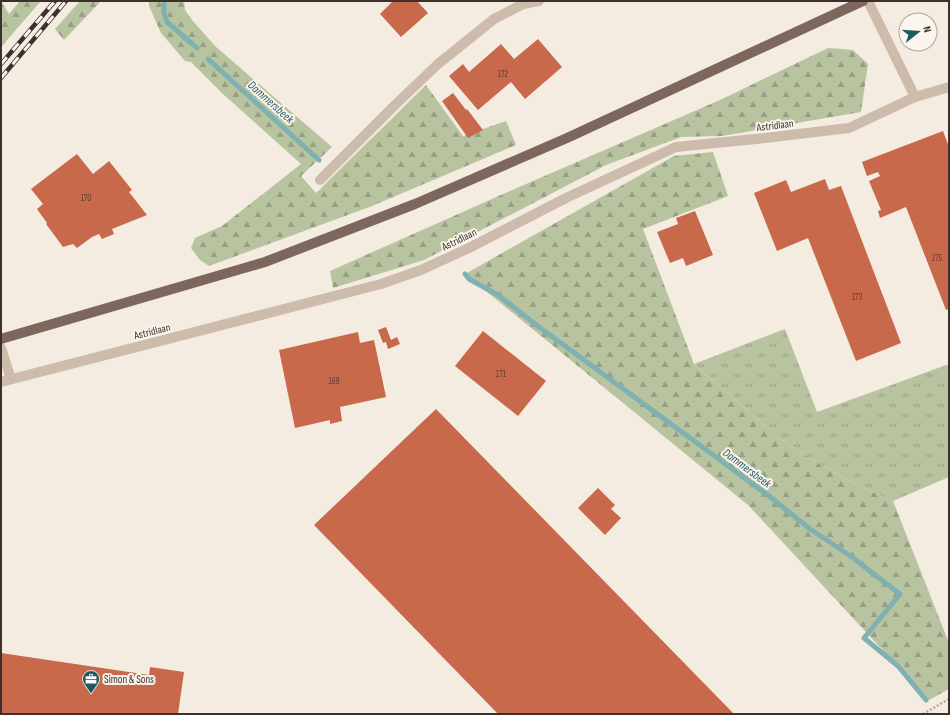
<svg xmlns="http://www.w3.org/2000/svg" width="950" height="715" viewBox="0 0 950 715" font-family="'Sofia Sans Condensed',sans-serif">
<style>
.grass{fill:url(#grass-tufts)}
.forest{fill:url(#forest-firs)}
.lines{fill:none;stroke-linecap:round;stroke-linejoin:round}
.stream{stroke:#7fb0b2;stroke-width:5}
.building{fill:#c8694b}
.path{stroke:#b9a596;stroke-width:2.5;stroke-dasharray:2 2;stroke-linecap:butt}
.minor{stroke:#cdbbac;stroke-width:10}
.primary{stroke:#7d675c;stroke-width:10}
.rail-casing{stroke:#3b302b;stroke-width:4.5}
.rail{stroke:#fbf5ee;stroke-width:3;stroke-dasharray:9;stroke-linecap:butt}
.labels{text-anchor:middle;stroke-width:4;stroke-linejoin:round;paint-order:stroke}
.number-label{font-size:9px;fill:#5e3e33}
.street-label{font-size:11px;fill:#3b302b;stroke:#fbf5ee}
.poi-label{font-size:11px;fill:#3b302b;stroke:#fbf5ee;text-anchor:start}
.water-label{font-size:12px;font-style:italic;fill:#1f5a5e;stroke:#fbf5ee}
</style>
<defs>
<pattern id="grass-tufts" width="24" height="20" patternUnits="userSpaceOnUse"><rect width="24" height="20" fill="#b8c4a0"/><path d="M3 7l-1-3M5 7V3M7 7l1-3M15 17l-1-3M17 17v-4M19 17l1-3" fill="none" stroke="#97a083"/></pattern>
<pattern id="forest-firs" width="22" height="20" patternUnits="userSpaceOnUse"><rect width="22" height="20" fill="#b8c4a0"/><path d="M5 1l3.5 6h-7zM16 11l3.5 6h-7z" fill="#97a083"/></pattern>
</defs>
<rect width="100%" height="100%" fill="#f4ebe1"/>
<polygon class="grass" points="785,329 817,412 949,364 949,477 893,501 859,486 821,465 779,438 694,364"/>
<g class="forest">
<polygon points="1,1 9,14 20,1 41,1 1,47"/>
<polygon points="80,1 101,1 64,40 55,29"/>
<polygon points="149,1 184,1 185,10 192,20 215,46 332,147 301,176 316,193 426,85 463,136 506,121 516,145 372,206 209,266 200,260 191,248 195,238 222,226 301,164 223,94 191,62 185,61 161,33 149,6"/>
<polygon points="828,48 853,50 868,64 861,112 722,136 681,137 606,165 424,260 333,288 330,271 510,191 720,100"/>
<polygon points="713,152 728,196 643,229 694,364 779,438 821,465 859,486 893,501 949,643 949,689 929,700 748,505 465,274 674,156"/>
</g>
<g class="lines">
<g class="stream">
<polyline points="164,1 164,13 167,22 197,48"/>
<polyline points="208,59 319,160"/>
<polyline points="465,274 469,279 498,295 535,324 769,496 810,529 849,555 900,594 864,638 898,666 926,700"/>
</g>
</g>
<g class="building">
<polygon points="393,1 417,1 428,13 401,37 380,14"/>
<polygon points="538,39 562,67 525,99 511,82 478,110 449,76 463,64 469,72 501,44 514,59"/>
<polygon points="453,93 466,110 467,109 483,130 468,138 442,101"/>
<polygon points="943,131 949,147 949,309 946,310 906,207 880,218 878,211 881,210 869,181 880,176 878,172 867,176 862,162"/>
<polygon points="77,154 93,174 109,161 132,190 129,192 147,215 112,229 114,234 102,239 99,234 92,237 77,248 73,244 63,247 46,224 47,223 37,209 43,204 31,189"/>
<polygon points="825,179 829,190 841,186 901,343 856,361 808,238 777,251 754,193 786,180 791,192"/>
<polygon points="695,211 713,255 686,266 683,258 670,263 657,232 678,224 676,218"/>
<polygon points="386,327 391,340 397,337 400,344 388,349 386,342 383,343 378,330"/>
<polygon points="483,331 546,381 518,416 455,366"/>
<polygon points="358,332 360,343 374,340 386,397 340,407 342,421 330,424 330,420 295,428 279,350"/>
<polygon points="436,409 734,714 498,714 314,525"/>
<polygon points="598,488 615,505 611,509 621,518 605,535 578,508"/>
<polygon points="1,653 149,675 150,667 184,672 178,714 1,714"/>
</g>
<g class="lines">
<polyline class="path" points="923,714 949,699"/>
<g class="minor">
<polyline points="868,1 915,97 949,87"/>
<polyline points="320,180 395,105 438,64 494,19 523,4 539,1"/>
<polyline points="1,348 11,379"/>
<polyline points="1,382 381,284 421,270 469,248 566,198 676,147 765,138 849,128 915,97"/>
</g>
<polyline class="primary" points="1,339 265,262 415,204 567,138 863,1"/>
<defs>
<g id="rail">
<polyline points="1,64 55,1"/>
<polyline points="1,78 66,1"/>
</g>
</defs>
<use href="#rail" class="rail-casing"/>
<use href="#rail" class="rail"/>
</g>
<defs>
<symbol id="office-pin" viewBox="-11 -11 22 30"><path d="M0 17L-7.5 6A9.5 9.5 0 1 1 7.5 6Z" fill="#1f5a5e" stroke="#fbf5ee"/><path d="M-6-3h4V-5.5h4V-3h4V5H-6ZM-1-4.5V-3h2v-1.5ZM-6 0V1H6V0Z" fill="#fff"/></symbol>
</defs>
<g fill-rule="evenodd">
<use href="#office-pin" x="81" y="669" width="20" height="27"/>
</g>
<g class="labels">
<g class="number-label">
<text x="503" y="77">172</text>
<text x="86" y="201">170</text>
<text x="937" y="261">175</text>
<text x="857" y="300">173</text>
<text x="501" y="377">171</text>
<text x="334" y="384">169</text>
</g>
<g class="street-label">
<text transform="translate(775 125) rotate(-7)" y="4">Astridlaan</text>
<text transform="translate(459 239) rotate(-26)" y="4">Astridlaan</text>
<text transform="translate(152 331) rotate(-14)" y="4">Astridlaan</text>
</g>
<g class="poi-label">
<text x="104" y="683">Simon &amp; Sons</text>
</g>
<g class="water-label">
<text transform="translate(271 102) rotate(42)" y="4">Dammersbeek</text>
<text transform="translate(747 468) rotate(37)" y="4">Dammersbeek</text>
</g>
</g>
<rect width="950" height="715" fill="none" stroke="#3b302b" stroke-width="4"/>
<g transform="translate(918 32) rotate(73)"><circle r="19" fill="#fbf5ee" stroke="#aea6a0"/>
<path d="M0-3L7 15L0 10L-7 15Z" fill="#1f5a5e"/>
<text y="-6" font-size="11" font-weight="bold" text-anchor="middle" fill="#3b302b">N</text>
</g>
</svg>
